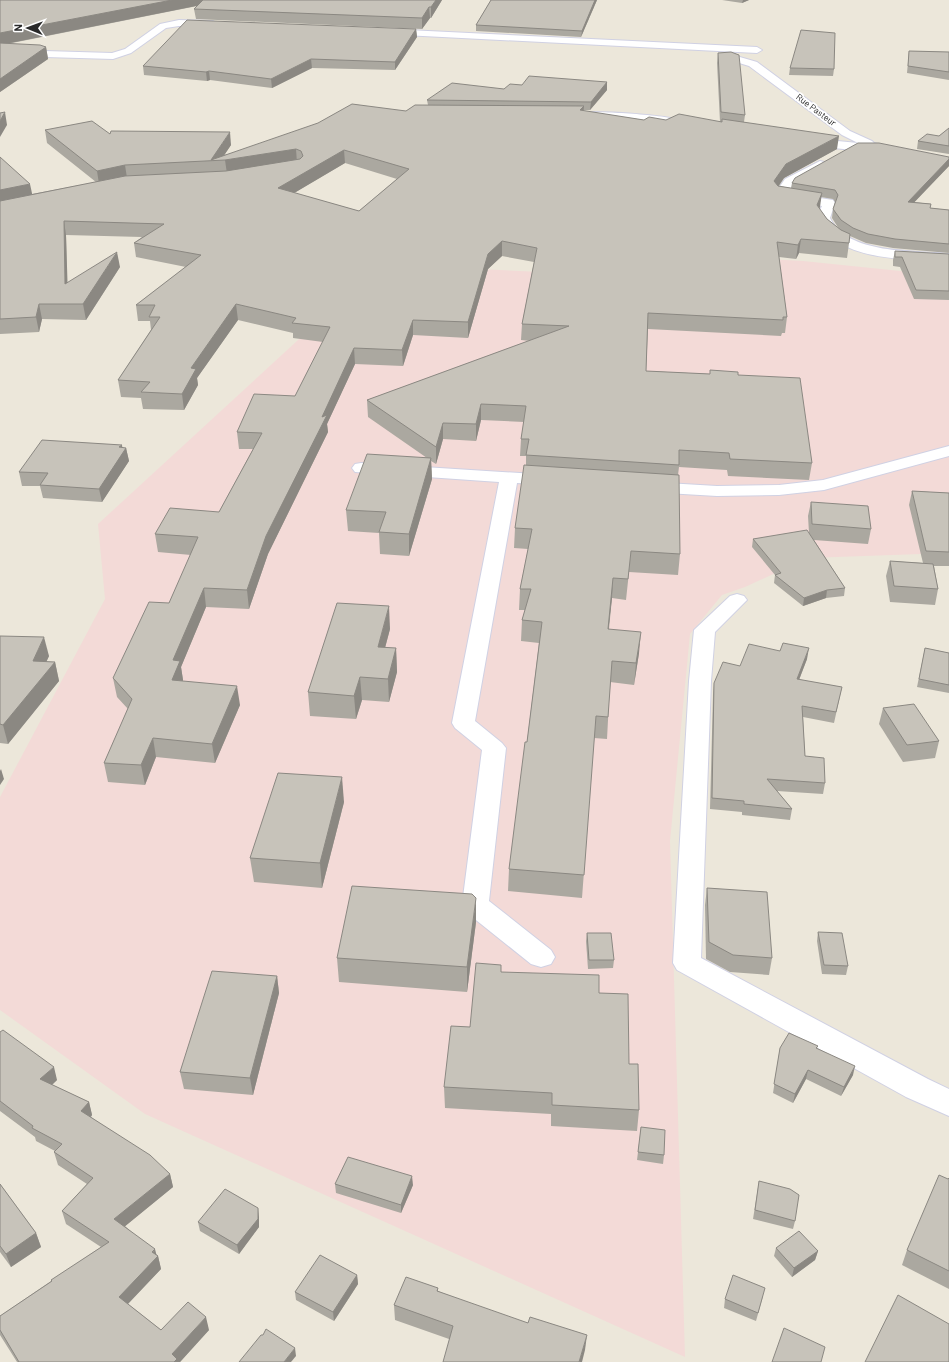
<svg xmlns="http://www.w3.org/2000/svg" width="949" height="1362" viewBox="0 0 949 1362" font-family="Barlow,sans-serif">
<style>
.medical{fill:#f3dad7}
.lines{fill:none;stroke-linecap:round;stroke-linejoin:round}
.minor-casing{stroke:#d0d1e3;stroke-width:2}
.minor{fill:#fff;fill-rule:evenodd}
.wall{fill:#aba8a0;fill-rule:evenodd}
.shaded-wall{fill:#8b8882}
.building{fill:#c7c3ba;stroke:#8b8882;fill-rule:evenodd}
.labels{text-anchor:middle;stroke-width:3.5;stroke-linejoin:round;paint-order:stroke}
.far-street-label{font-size:9px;fill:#292929;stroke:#fff}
</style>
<rect width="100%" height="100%" fill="#ece7da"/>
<polygon class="medical" points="593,250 803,261 949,276 949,553 808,558 745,587 722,595 690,634 670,841 685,1357 145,1114 0,1010 0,797 105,599 98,524 360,283 396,265 541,272"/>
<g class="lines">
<defs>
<g id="minor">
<polygon points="179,20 213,21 218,24 213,27 179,26 166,28 131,53 113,59 45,57 40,54 45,51 112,53 125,49 160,24"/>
<polygon points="387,29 757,47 762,50 757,53 384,34 382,32"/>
<path d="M 726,53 L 757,62 L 850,131 L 872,141 L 874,143 L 882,145 L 884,147 L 882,149 C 868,153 818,147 803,143 L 801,141 L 803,139 L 807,138 L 858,143 L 842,135 L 749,66 L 723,58 L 721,56 Z"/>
<path d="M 593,112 C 606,112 676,115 682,122 L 676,125 L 589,117 L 588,115 L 589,113 Z"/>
<path d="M 820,161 L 824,162 L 826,165 L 824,168 L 793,185 L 788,193 L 833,200 L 835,203 L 830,218 C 846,254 915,251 949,254 L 949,262 C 908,259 836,262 816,218 L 822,206 L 776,198 L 774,195 L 785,179 Z"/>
<polygon points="949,446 949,456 824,490 779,495 717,496 649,492 643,491 640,487 643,483 649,482 717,486 779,485 823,480"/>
<polygon points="361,463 551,475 557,476 560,480 557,484 551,485 517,483 475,721 502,743 506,748 489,901 551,950 555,957 551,964 541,967 531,964 466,912 462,905 482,750 455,728 452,723 499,482 355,472 352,468 355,464"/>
<polygon points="737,594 744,596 747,600 715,632 711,681 701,958 928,1079 949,1089 949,1116 906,1097 677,970 673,963 689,681 694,630 730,596"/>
</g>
</defs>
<use href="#minor" class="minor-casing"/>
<use href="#minor" class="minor"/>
</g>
<g class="wall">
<polygon points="0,0 442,0 431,18 430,18 422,29 196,19 194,9 197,6 7,44 46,47 48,59 0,92"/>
<polygon points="491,0 597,0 581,37 476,31 476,25"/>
<polygon points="722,0 749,0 742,3"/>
<polygon points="416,29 417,37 395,70 312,68 272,88 210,80 207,81 144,75 143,66"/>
<polygon points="909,51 949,52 949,80 907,73"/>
<path d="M 718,53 L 745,115 L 744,122 L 837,149 L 784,178 L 779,186 L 791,188 L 792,183 L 949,166 L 914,202 L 931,204 L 930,208 L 949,210 L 949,253 L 893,248 L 866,243 L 850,236 L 847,258 L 799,253 L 796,259 L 779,257 L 787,317 L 785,333 L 782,333 L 781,336 L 648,329 L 646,371 L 710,374 L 710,370 L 738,375 L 812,463 L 809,480 L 728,476 L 727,470 L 679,467 L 678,475 L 680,554 L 678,575 L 629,572 L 626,600 L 612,598 L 609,629 L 639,653 L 634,685 L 610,682 L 607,739 L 594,738 L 582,898 L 508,891 L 509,869 L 527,742 L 539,643 L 521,641 L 522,620 L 525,610 L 519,610 L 520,589 L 528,549 L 514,548 L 515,528 L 526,465 L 526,456 L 520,456 L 521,439 L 524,422 L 481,420 L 476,441 L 443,439 L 436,464 L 431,461 L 432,479 L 409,556 L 380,554 L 379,533 L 348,531 L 346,510 L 427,458 L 368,417 L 367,400 L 530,341 L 521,340 L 522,324 L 534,262 L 502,256 L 488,269 L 468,338 L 413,335 L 403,366 L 355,364 L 327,424 L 328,432 L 268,554 L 249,609 L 206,607 L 181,667 L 183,680 L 183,681 L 240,705 L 215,763 L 156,757 L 145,785 L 108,782 L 104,763 L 128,709 L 117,697 L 113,678 L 169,603 L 191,555 L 158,552 L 155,534 L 219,512 L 253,449 L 239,449 L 237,432 L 295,396 L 323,342 L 293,338 L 293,333 L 238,320 L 197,378 L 198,385 L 184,410 L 143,409 L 141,398 L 121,397 L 118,380 L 151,330 L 150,321 L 138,321 L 136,305 L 186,267 L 136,257 L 134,243 L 142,237 L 66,235 L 67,283 L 120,267 L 86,320 L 42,319 L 39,332 L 0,334 L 0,157 L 32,194 L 96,182 L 47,143 L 45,130 L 110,134 L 231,145 L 224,155 L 406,111 L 428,105 L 427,100 L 504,89 L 522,85 L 607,82 L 607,90 L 590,110 L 583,110 L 583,111 L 644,120 L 720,122 L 717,63 ZM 345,163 L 397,179 L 359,211 L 294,193 ZM 821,197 L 833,199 L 835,202 L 833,209 L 832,218 L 839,229 L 827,219 L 819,208 Z"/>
<polygon points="790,68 834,69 833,76 789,75"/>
<polygon points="949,128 949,154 917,149 918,141 939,136"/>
<polygon points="895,251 949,254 949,300 914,299 900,267 893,266 893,260"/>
<polygon points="122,448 126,448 129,461 102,502 43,498 40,486 22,486 19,472"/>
<polygon points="912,491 949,493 949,566 934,566 938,589 935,605 890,602 886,576 890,561 923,563 909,505"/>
<polygon points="811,502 871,529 868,544 814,540 845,588 844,596 826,598 803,606 774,583 775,575 752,547 753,539 809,533 808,516"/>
<polygon points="390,629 385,648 396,648 397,672 389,702 362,700 356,719 310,716 308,692"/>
<polygon points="0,636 49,656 46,662 55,662 59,681 8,744 0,743"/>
<polygon points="925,648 949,653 949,693 917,687"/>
<polygon points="807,659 799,680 842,687 834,723 803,717 805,756 825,783 823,794 777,791 792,809 790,820 742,815 742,812 710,809 713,694 714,683 740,666"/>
<polygon points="883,708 939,741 935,758 903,762 879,724"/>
<polygon points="344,802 322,888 254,882 250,858"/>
<polygon points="707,888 772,958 769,975 730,972 706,959 705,905"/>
<polygon points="476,922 467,992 339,982 337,958"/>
<polygon points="818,932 848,966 846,975 822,974 817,941"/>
<polygon points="587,933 614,960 613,968 588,969 586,941"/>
<polygon points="501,972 599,993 629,1064 639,1110 637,1131 551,1126 551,1114 445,1108 444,1087 470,1027"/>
<polygon points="277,976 279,993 253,1095 184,1089 180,1072"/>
<polygon points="0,1032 57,1080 52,1085 89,1102 92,1115 91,1117 170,1174 173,1187 125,1226 158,1256 161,1269 128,1304 161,1330 209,1330 180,1362 17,1362 0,1335 0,1316 101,1247 66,1224 62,1211 87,1184 58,1165 54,1152 55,1151 36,1141 35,1137 0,1111"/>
<polygon points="818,1046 817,1048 853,1075 841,1096 806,1079 793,1103 773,1093 780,1048"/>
<polygon points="641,1127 664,1155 663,1164 637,1160"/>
<polygon points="949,1178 949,1289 902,1265 907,1250"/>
<polygon points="759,1181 795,1221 793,1229 753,1219"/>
<polygon points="0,1184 36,1233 41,1247 11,1267 0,1252"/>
<polygon points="335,1184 413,1185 401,1213 336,1193"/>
<polygon points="259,1217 259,1227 239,1254 200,1231 198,1222"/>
<polygon points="776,1248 818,1251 815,1260 792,1277 774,1256"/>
<polygon points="357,1275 358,1284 334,1321 296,1300 295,1292"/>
<polygon points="438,1288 438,1291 585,1350 449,1339 395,1320 394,1305"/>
<polygon points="763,1296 756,1321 724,1308 725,1299"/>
</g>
<g class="shaded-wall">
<polygon points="172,0 210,0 211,3 0,45 0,33"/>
<polygon points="436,0 442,0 431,18 431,7"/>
<polygon points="595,0 597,0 581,37 582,31"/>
<polygon points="743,0 749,0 742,3"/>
<polygon points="429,7 430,18 422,29 422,18"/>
<polygon points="416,29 417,37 395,70 395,62"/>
<polygon points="46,47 48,59 0,92 0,79"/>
<polygon points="311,59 312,68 272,88 271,79"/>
<polygon points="209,71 210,80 207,81 206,72"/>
<polygon points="607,82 607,90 590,110 591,102"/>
<polygon points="584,106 583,119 580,110"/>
<polygon points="5,112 7,125 0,137 0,121"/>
<polygon points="230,132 231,145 221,160 211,160"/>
<polygon points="839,136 837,149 784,178 772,195 774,181 786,164"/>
<polygon points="296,149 297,163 227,174 225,160"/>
<polygon points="344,150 345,163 279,202 278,188"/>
<polygon points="949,159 949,166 907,210 908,202"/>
<polygon points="125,165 127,178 99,184 97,171"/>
<polygon points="30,184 33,198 0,204 0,190"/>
<polygon points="822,193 820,207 815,219 817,205"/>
<polygon points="64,221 66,235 68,299 65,284"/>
<polygon points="801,239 799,253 796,259 798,245"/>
<polygon points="502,241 502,256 488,269 468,338 468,322 488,254"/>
<polygon points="117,252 120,267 86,320 83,304"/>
<polygon points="39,304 42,319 39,332 36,317"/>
<polygon points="236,304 238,320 197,378 198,385 184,410 182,394 191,368"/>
<polygon points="413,320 413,335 403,366 402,350"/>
<polygon points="354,348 355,364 327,424 328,432 268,554 249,609 247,590 266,536"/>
<polygon points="481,404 481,420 476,441 476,424"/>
<polygon points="443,423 443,439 436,464 436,447"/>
<polygon points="122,445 123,453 126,448 129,461 102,502 99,489 119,447"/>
<polygon points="431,458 432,479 409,556 409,534"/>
<polygon points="613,578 612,598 606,650 608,629"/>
<polygon points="204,588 206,607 181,667 183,680 175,699 172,680 173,660"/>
<polygon points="827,590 826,598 803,606 804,598"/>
<polygon points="389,606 390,629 379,670 378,647"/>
<polygon points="641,632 639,653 634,685 636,663"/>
<polygon points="44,637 49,656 38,680 33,661"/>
<polygon points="396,648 397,672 389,702 388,679"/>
<polygon points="809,648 807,659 795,690 797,679"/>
<polygon points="55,662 59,681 8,744 3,725"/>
<polygon points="360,677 362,700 356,719 354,696"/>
<polygon points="237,686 240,705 215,763 212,744"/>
<polygon points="153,738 156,757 145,785 141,765"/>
<polygon points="1,769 4,779 0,785 0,771"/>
<polygon points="342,777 344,802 322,888 320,863"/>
<polygon points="476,898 476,922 467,992 467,967"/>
<polygon points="277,976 279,993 253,1095 250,1078"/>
<polygon points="855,1066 853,1075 841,1096 844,1087"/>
<polygon points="54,1067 57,1080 44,1092 40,1079"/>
<polygon points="808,1070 806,1079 793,1103 795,1094"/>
<polygon points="89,1102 92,1115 85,1124 81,1111"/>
<polygon points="170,1174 173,1187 118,1232 114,1219"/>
<polygon points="412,1176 413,1185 401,1213 401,1205"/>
<polygon points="258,1208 259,1217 259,1227 239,1254 237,1245"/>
<polygon points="36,1233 41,1247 11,1267 6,1254"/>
<polygon points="155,1249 157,1257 158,1256 161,1269 123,1309 119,1297"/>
<polygon points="818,1251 815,1260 792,1277 794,1268"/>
<polygon points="357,1275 358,1284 334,1321 333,1312"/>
<polygon points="206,1317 209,1330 180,1362 174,1362 172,1354"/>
<polygon points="587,1335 585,1350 582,1362 579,1362"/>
<polygon points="295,1348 296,1356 291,1362 284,1362"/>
</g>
<g class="building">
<polygon points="0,0 172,0 0,33"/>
<polygon points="203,0 436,0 431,7 429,7 422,18 194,9"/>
<polygon points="491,0 595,0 582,31 476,25"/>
<polygon points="187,20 416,29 395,62 311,59 271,79 209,71 206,72 143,66"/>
<polygon points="801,30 835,33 834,69 790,68"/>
<polygon points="0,43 40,45 46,47 0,79"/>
<polygon points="909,51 949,52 949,72 908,66"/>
<polygon points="731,52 739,55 745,115 721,112 718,53"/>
<polygon points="529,76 607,82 591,102 427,100 452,83 504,89 510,84 522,85"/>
<path d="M 352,104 L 406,111 L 415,105 L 584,106 L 580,110 L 644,120 L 649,117 L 666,120 L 679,114 L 722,122 L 722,119 L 839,136 L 786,164 L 774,181 L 778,186 L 822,193 L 817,205 L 827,219 L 841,230 L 850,234 L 849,243 L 801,239 L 798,245 L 777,242 L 787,317 L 783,317 L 783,320 L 648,313 L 646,371 L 710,374 L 710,370 L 738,372 L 738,375 L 800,378 L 812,463 L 730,459 L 729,453 L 679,450 L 679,465 L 526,455 L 529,439 L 521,439 L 526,406 L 481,404 L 476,424 L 443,423 L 436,447 L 367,400 L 569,326 L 522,324 L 537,248 L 502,241 L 488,254 L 468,322 L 413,320 L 402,350 L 354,348 L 322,417 L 327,415 L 266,536 L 247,590 L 204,588 L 173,660 L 180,661 L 172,680 L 237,686 L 212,744 L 153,738 L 141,765 L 104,763 L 132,699 L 113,678 L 149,602 L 169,603 L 198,537 L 155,534 L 170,508 L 219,512 L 262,433 L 237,432 L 254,394 L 295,396 L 330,327 L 292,323 L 296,318 L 236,304 L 191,368 L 196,369 L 182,394 L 141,392 L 150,382 L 118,380 L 160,317 L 149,317 L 155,305 L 136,305 L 201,255 L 134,243 L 164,224 L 64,221 L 65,284 L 117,252 L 83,304 L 39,304 L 36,317 L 0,319 L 0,201 L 125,176 L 226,171 L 300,159 L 303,156 L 301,151 L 296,149 L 225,160 L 125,165 L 97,171 L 45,130 L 92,121 L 110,134 L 111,131 L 230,132 L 211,160 L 318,123 ZM 344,150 L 409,169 L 359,211 L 278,188 Z"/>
<polygon points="5,112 0,121 0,113"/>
<polygon points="949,128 949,146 918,141 927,134 939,136"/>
<polygon points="858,143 879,143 949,157 949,159 908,202 931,204 930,208 949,210 949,244 895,239 868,234 853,228 841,220 833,209 838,195 835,190 792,183 795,178"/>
<polygon points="0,157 30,184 0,190"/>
<polygon points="895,251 949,254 949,291 916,290 902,257 895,257"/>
<polygon points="42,440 122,445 119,447 126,448 99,489 40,485 48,473 19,472"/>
<polygon points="367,454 431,458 409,534 379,532 386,512 346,510"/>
<polygon points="524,465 679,475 680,554 631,551 628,579 613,578 608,629 641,632 636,663 612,661 608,717 596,716 584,875 509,869 525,742 527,742 542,622 522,620 531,589 520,589 532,529 515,528"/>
<polygon points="912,491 949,493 949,552 926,551"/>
<polygon points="811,502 868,506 871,529 812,524"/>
<polygon points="807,530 845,588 827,590 804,598 775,575 781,573 753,539"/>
<polygon points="890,561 933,564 938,589 894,586"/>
<polygon points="337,603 389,606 378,647 396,648 388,679 360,677 354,696 308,692"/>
<polygon points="0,636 44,637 33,661 55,662 3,725 0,724"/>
<polygon points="783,643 809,648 797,679 842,687 836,712 802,706 805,756 824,758 825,783 767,779 792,809 744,804 744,801 712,798 714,683 723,662 740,666 749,644 780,651"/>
<polygon points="925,648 949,653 949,685 919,679"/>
<polygon points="914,704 939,741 907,745 883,708"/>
<polygon points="278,773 342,777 320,863 250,858"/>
<polygon points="352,886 472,894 476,898 467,967 337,958"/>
<polygon points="707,888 767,892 772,958 733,955 709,942"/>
<polygon points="818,932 842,933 848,966 824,965"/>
<polygon points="587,933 611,933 614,960 589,960"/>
<polygon points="476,963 501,965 501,972 599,975 599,993 628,994 629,1064 638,1064 639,1110 552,1105 552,1093 444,1087 451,1026 470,1027"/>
<polygon points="212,971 277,976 250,1078 180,1072"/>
<polygon points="3,1030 54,1067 40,1079 89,1102 81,1111 150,1155 170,1174 114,1219 155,1249 152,1252 158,1256 119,1297 161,1330 188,1302 206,1317 172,1354 177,1359 174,1362 19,1362 0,1330 0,1316 52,1281 51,1280 109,1242 62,1211 93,1178 54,1152 62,1144 32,1128 33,1126 0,1101 0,1032"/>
<polygon points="789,1033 818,1046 816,1048 855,1066 844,1087 808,1070 795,1094 774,1084 780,1048"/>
<polygon points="641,1127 665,1130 664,1155 638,1152"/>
<polygon points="348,1157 412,1176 401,1205 335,1184"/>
<polygon points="939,1175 948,1179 949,1178 949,1271 907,1250"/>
<polygon points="759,1181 790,1189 799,1195 795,1221 755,1210"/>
<polygon points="0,1184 36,1233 6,1254 0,1246"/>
<polygon points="225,1189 258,1208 258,1219 237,1245 198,1222"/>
<polygon points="799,1231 818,1251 794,1268 776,1248"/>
<polygon points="320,1255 357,1275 333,1312 295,1292"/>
<polygon points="733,1275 765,1288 758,1313 725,1299"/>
<polygon points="406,1277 438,1288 437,1291 528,1323 530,1317 587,1335 579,1362 443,1362 453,1326 394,1305"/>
<polygon points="898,1295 949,1324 949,1362 865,1362"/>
<polygon points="784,1328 825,1347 821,1362 772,1362"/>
<polygon points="266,1329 295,1348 284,1362 239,1362 261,1335 263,1335"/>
</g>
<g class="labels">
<g class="far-street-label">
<text transform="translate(816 110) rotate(37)" y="3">Rue Pasteur</text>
</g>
</g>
<g transform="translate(28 28) rotate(271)" stroke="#ffffff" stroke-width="3" paint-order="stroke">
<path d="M0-3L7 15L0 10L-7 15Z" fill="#292929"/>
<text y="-6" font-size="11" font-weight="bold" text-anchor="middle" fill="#292929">N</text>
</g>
</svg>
